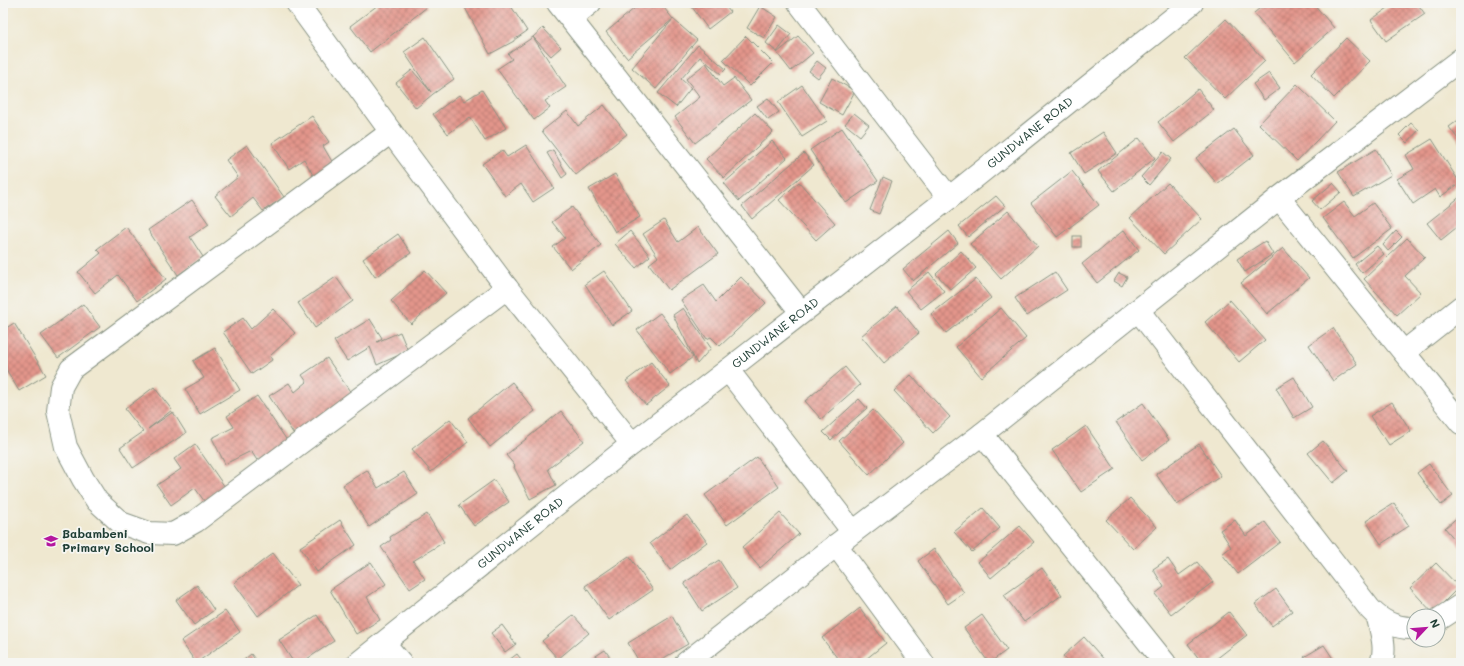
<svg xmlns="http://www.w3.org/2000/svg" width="1464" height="666" viewBox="0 0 1464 666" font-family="Mali,sans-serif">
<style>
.building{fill:url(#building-cross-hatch)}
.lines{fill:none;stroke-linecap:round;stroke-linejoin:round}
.minor-casing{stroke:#879282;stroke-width:24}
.minor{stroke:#fff;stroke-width:22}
.labels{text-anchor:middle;stroke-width:3.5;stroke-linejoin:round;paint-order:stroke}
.street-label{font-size:12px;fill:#1f3d34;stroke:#f6f6f2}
.poi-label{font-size:12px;font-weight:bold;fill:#1f3d34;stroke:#f6f6f2;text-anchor:start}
</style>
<defs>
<pattern id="building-cross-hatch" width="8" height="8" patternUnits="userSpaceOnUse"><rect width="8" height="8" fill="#e3958b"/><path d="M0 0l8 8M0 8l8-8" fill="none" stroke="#b77b72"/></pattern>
</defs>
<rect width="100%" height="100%" fill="#f6f6f2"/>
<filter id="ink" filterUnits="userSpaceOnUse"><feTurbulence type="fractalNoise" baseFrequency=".025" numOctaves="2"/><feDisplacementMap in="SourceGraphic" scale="8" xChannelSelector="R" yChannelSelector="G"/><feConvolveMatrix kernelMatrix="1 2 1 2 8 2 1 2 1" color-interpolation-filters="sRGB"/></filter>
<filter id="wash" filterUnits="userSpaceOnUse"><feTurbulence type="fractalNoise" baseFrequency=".012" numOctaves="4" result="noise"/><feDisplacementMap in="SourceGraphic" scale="16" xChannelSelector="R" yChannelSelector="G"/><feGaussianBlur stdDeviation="0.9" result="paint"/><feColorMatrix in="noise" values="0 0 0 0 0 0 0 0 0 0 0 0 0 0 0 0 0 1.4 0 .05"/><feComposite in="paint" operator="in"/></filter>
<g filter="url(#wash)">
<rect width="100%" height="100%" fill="#efe8d0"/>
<g id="blocks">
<g class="building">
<polygon points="377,3 424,3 427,7 370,52 350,26 378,5"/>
<polygon points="465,3 494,3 496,6 501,3 509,3 527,31 514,40 514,41 490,54 463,4"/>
<polygon points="641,3 660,3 673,19 697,40 656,89 632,68 673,19 627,58 606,32"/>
<polygon points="689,3 723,3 730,12 708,29"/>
<polygon points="1266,3 1313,3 1334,28 1295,62 1254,13"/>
<polygon points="1395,3 1417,3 1425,14 1386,41 1371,20"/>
<polygon points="760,6 777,17 764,38 747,28"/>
<polygon points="1226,19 1265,61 1225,99 1185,58"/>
<polygon points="779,25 791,34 777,52 766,43"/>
<polygon points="543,28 561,47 551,56 533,37 566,87 545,101 550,108 534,120 497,69 512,59 508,54 533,37"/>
<polygon points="746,36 773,63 750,86 723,60"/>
<polygon points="798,36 813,53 791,71 777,53"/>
<polygon points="425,37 454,79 433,94 416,108 396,83 412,70 431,92 404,52"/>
<polygon points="1346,38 1370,61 1334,98 1311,74"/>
<polygon points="698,45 726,69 721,74 700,57 681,79 691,88 676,107 658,93"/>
<polygon points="817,61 826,68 818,78 809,71"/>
<polygon points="706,63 723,86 734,78 751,100 695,143 675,117 700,97 686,79"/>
<polygon points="1269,73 1280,88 1264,100 1253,84"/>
<polygon points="832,78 855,91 842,115 819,102"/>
<polygon points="1297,84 1335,121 1297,161 1259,124"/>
<polygon points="802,85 827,121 802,137 778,102"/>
<polygon points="1198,89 1214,110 1174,142 1158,122"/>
<polygon points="482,90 506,128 485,141 470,117 448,134 433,114 459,95 464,101"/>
<polygon points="768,98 779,112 768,120 757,106"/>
<polygon points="604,105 627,134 576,175 542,131 567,111 578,126"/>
<polygon points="755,113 773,132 724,178 706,159"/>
<polygon points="854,113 869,125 860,136 845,124"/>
<polygon points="312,116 329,142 323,146 334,165 314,177 304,159 289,169 272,143"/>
<polygon points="1461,118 1461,143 1449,127"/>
<polygon points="1411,123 1419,130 1407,143 1399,135"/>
<polygon points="842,128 878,181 846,203 810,150"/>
<polygon points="1234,129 1254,155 1217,184 1196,158"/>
<polygon points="1103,132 1117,153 1084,174 1071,153"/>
<polygon points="1139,138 1155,158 1114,191 1098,171"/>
<polygon points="1432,139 1460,183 1440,197 1435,189 1413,204 1397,179 1414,169 1406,155"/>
<polygon points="772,141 787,158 739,201 724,183"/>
<polygon points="247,145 284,197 263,211 253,198 231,216 215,196 238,177 226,160"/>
<polygon points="526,145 554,188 533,202 521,184 505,196 482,164 502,150 507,157"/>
<polygon points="1376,149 1391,175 1354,197 1338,172"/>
<polygon points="553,150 567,174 562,178 547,153"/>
<polygon points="1163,152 1171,159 1149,185 1141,177"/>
<polygon points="804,153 814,165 752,219 742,206"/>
<polygon points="1072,171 1099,205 1057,237 1031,203"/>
<polygon points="615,174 640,217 615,232 589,189"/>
<polygon points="883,177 892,181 879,214 870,210"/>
<polygon points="799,182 835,223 816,240 779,200"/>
<polygon points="1168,183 1202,219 1164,254 1130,218"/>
<polygon points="1333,183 1341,192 1320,210 1312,201"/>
<polygon points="996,196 1005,206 968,237 959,226"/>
<polygon points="1461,196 1461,224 1441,240 1427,223"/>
<polygon points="192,200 209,224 190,237 203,257 178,275 148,230"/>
<polygon points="1344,202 1355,216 1373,203 1392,229 1353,258 1323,218"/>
<polygon points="572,207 601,245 571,269 553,247 565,238 552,222"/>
<polygon points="1008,211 1038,246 1001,279 970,244"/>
<polygon points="664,220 678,242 698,227 718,254 669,290 649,264 658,257 643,234"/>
<polygon points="126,227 166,279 137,301 118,275 95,293 78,272 101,253 97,249"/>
<polygon points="1124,230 1139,250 1097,283 1082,264"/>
<polygon points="630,231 650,256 636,268 615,244"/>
<polygon points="949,231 958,243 913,281 903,269"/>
<polygon points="1396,231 1402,237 1388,251 1383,245"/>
<polygon points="398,234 411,253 375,277 363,259"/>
<rect x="1073" y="236" width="8" height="11"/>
<polygon points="1407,238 1425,257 1405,276 1421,293 1397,315 1364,279"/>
<polygon points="1265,241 1273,254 1245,272 1237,259"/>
<polygon points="1377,246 1384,254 1362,273 1355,264"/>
<polygon points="1283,248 1309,278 1267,314 1241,283"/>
<polygon points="961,251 976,268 951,290 936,274"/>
<polygon points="425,270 446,293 411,324 391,301"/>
<polygon points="604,271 632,311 612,325 585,284"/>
<polygon points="929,272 944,291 921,309 906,291"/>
<polygon points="1055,272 1067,290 1027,316 1015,298"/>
<polygon points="1119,273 1127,277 1122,286 1114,281"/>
<polygon points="336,277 353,301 315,328 298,303"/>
<polygon points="741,277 766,303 720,346 711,337 707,339 681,300 704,285 716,302"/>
<polygon points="976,279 991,298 946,333 931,314"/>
<polygon points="1230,300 1265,340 1239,362 1205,322"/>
<polygon points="83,304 100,327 58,358 41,335"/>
<polygon points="897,306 919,333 884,363 861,336"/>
<polygon points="683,308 711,348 697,364 673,315"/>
<polygon points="1001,308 1026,338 981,377 956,347"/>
<polygon points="273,309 295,333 270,356 272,360 252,374 223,332 243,318 251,329"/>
<polygon points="660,313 693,357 670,374 637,330"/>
<polygon points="370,319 382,338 377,342 400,332 408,351 377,365 370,347 347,361 334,341"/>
<polygon points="14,323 46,375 19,391 3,364 3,330"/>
<polygon points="1333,328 1357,364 1333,381 1309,345"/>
<polygon points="215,348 240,390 200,414 185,389 204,378 193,361"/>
<polygon points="327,358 356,400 299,442 269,396 289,383 295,392 307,382 302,375"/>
<polygon points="651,362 670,386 646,405 626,381"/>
<polygon points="845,367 860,385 821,419 805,401"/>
<polygon points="911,375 950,417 933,433 894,391"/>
<polygon points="1294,377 1312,407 1294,418 1276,388"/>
<polygon points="512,382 535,411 490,447 468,418"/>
<polygon points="154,387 172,410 148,429 173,412 186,433 133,468 120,448 143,432 125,409"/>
<polygon points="257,396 290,445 260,465 251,451 225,464 212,438 234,427 227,416"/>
<polygon points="859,399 867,408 831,440 823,432"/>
<polygon points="1392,402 1411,431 1389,445 1370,416"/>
<polygon points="1143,403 1169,440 1142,460 1116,422"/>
<polygon points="873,410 903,443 869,475 839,441"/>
<polygon points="561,411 584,441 548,469 556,485 530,499 514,467 515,466 506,455"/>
<polygon points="450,419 468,442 431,472 412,449"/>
<polygon points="1086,426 1115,469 1081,492 1052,450"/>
<polygon points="1323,441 1348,471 1333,483 1308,453"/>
<polygon points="195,444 227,490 207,505 195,488 171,505 157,485 181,469 174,459"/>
<polygon points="1199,444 1221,476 1177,505 1156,474"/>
<polygon points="757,457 779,487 727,525 705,495"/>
<polygon points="1429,464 1453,496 1441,505 1417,473"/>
<polygon points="367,470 378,488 404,472 418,494 369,527 343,485"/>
<polygon points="494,480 509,502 474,526 459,505"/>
<polygon points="1130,498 1157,527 1133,549 1106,520"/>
<polygon points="1394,503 1409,526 1381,544 1366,521"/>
<polygon points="983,508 1000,528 972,552 954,532"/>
<polygon points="780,513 799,534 760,568 742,547"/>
<polygon points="427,514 444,542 413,561 425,579 410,589 381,547 391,540 390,537"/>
<polygon points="1461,514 1461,547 1445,528"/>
<polygon points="687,515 707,542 670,570 650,543"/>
<polygon points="340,520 356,545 317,572 300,547"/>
<polygon points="1235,520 1246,536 1265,522 1280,542 1238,574 1222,554 1231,547 1220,530"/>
<polygon points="1020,526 1034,542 991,578 978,562"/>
<polygon points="934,549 964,593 948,604 918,561"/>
<polygon points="273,553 298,585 258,616 234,583"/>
<polygon points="629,556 653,590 609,620 585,586"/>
<polygon points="1168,559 1179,575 1197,562 1213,582 1171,614 1155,594 1164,587 1153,569"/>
<polygon points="719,560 737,588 702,611 684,583"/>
<polygon points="371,562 386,584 367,597 380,620 356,634 330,590"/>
<polygon points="1436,563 1459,587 1433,613 1410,588"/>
<polygon points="1042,568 1062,595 1024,622 1004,595"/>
<polygon points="197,585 214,610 194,625 176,600"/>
<polygon points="1276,589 1292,611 1272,626 1255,604"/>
<polygon points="860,608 886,643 861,663 841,663 822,638"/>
<polygon points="225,611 240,632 196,663 181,641"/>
<polygon points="1229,612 1247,635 1211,663 1202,663 1188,644"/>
<polygon points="317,615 334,641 301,663 294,663 279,640"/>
<polygon points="573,615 589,633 558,659 542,641"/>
<polygon points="982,615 1007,650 989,663 964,628"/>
<polygon points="672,616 688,644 655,663 640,663 628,643"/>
<polygon points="502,625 516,644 505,652 491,633"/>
<polygon points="1084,637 1107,663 1069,663 1063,656"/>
<polygon points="1324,645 1336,663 1308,663 1304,657"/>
<polygon points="605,650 614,663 585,663"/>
<polygon points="251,654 258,663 240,663"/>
<polygon points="517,654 524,663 505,663"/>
</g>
</g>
</g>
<g filter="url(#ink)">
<use href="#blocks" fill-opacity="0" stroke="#879282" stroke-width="1"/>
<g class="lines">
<defs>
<g id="minor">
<polyline points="297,3 391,132 507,288 632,444"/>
<polyline points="558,3 801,312"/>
<polyline points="799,3 949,198"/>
<polyline points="571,18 590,3"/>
<polyline points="391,132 71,369 61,387 58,411 66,447 83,479 97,501 121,523 149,533 173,534 196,521 507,288"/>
<polyline points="1279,198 1461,423"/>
<path d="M 1138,310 L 1370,609 C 1381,621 1397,629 1414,628"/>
<polyline points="1404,352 1461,307"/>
<polyline points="728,370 853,532"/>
<polyline points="982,434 1165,663"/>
<polyline points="836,545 923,663"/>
<path d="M 1378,618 C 1381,632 1387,649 1381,663"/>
<polyline points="1438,620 1461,605"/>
<polyline points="384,643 401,663"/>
<path id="s1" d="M 358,663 L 632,444 L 728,370 L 949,198 L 1192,3"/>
<polyline points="686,663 853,532 982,434 1279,198 1461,59"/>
</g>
</defs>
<use href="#minor" class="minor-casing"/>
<use href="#minor" class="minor"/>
</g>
</g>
<defs>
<symbol id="school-bare" viewBox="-9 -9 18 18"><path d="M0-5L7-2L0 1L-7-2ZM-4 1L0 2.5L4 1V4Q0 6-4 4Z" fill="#b5179e" stroke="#f6f6f2" stroke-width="2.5" paint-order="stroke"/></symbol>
</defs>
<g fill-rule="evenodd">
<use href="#school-bare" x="41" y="531" width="20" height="20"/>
</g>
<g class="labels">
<g class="street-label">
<text dy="4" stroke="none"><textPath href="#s1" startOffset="856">GUNDWANE ROAD</textPath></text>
<text dy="4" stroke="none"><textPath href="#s1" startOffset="532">GUNDWANE ROAD</textPath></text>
<text dy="4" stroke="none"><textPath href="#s1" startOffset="208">GUNDWANE ROAD</textPath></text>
</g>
<g class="poi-label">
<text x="62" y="538">Babambeni<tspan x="62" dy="14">Primary School</tspan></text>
</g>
</g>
<rect width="1464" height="666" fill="none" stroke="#f6f6f2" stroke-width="16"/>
<g transform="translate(1426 628) rotate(64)"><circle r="19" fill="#f6f6f2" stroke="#a0aca6"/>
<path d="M0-3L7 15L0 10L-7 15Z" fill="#b5179e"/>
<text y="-6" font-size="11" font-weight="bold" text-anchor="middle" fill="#1f3d34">N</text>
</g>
</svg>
